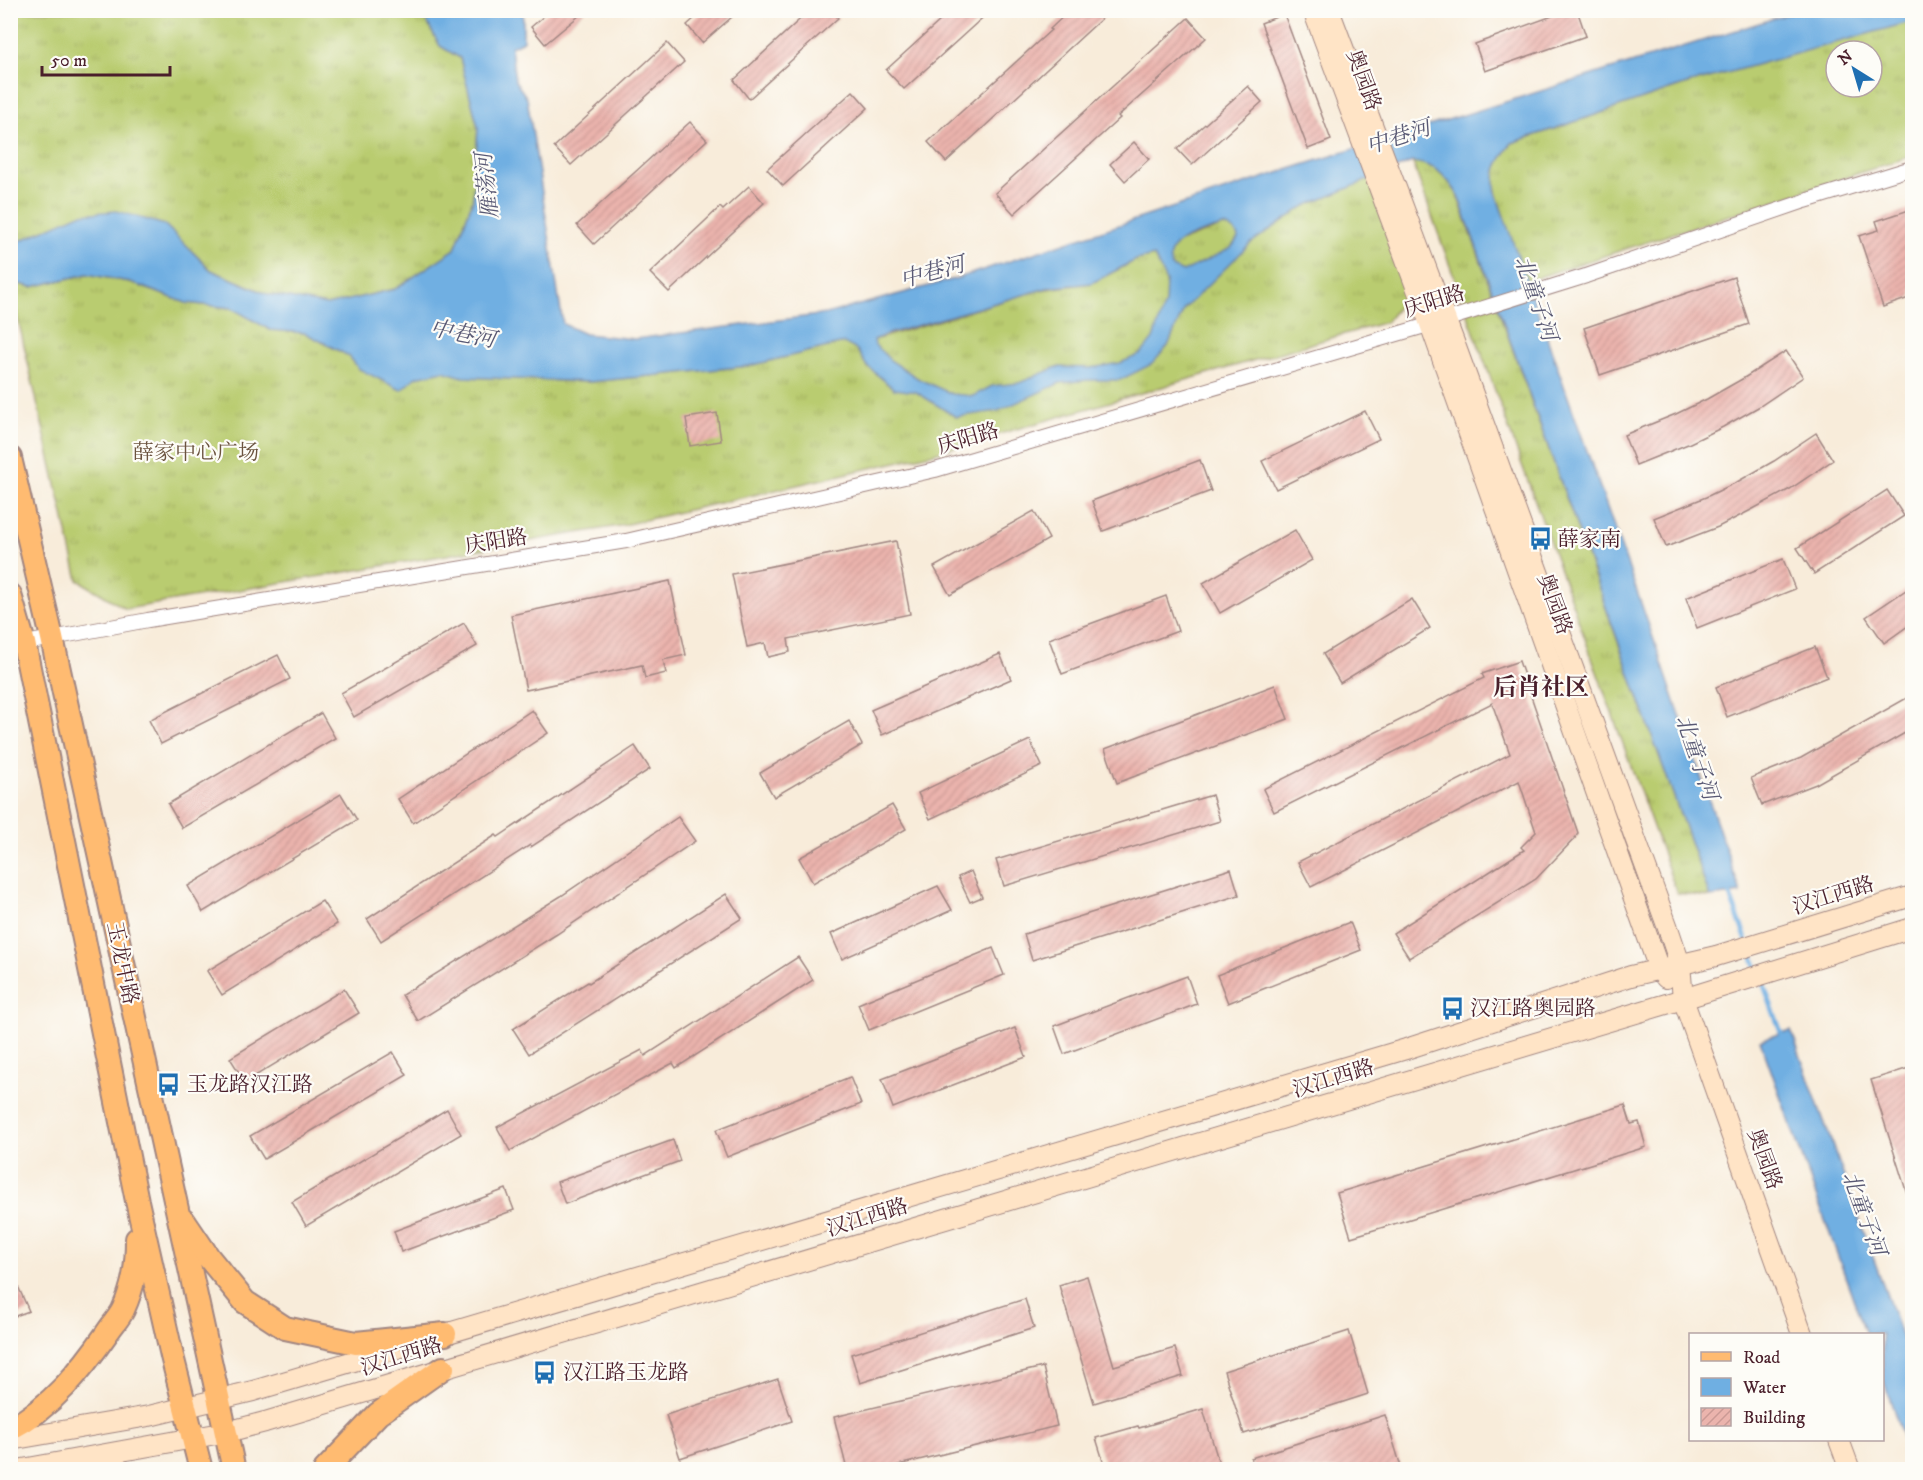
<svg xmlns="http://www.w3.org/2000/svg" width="1923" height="1480" viewBox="0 0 1923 1480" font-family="'IM FELL DW Pica','Noto Serif SC',serif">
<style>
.grass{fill:url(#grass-tufts);stroke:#82764d;stroke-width:1.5;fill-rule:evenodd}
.water{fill:#6fafe2;stroke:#5c6786;stroke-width:1.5;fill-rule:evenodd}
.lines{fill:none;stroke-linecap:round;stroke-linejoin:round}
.stream{stroke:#6fafe2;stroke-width:5}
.building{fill:url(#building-hatch)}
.street-casing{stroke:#a18682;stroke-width:16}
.secondary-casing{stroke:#a18682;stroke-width:22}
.primary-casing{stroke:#a18682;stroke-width:26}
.street{stroke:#fff;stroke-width:14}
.secondary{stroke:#ffe4c6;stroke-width:20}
.primary{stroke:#ffbb71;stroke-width:22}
.labels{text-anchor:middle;stroke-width:4.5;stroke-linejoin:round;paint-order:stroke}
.street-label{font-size:21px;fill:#4a1f2b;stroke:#fdfcf7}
.park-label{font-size:21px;fill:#6b533f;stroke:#fdfcf7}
.poi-label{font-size:21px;fill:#4a1f2b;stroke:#fdfcf7;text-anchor:start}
.water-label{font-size:22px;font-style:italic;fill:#595974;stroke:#fdfcf7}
.quarter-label{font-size:24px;font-weight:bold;fill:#4a1f2b;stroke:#fdfcf7}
</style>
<defs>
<pattern id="grass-tufts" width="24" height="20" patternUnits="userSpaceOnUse" patternTransform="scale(1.5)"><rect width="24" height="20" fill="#b9cc6f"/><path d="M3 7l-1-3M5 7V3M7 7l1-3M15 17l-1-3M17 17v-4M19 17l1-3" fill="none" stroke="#a1af60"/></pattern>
<pattern id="building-hatch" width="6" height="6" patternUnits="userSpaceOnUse" patternTransform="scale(1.5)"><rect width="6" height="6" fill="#ebb4ad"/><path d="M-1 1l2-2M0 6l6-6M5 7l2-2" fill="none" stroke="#cb9a95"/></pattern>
</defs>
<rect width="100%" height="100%" fill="#fdfcf7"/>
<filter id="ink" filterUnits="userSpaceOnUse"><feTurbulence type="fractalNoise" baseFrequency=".0167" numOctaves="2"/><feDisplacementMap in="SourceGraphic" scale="12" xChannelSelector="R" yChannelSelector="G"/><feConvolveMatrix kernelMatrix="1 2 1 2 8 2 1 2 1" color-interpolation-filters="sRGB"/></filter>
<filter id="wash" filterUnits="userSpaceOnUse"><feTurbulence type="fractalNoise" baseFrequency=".008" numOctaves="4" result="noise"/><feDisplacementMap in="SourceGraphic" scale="24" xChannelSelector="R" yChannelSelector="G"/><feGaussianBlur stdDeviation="1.35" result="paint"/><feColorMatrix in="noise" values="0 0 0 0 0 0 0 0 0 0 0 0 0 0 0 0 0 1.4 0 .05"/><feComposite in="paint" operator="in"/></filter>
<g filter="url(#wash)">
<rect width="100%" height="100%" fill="#f8ecda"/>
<g class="grass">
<polygon points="10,11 421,11 440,46 460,58 478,127 473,199 455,249 395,289 327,305 267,294 211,270 165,225 11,243"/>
<path d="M 1912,21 L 1912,156 L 1527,281 C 1520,262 1491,190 1494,175 C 1496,163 1506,152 1512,143 L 1687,84 ZM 1836,51 L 1872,51 L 1872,87 L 1836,87 Z"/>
<path d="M 1412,161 C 1436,165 1443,173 1456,192 L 1710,897 L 1677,893 Z"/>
<polygon points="1369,179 1410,292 1386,322 931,454 619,526 126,609 78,580 11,289 10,282 32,287 87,274 129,282 186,303 232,308 270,330 305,333 349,356 359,369 416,377 443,371 464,377 590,382 748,366 844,343 874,340 1039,290 1092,283 1136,260 1154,256 1179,242 1223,226 1304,206"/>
</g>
<g class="water">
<path d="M 421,11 L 523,11 L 523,41 L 511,47 L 515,81 L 527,98 L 563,324 L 585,334 L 635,339 L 826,314 L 958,278 L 1290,169 L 1798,11 L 1912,11 L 1912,21 L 1903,24 L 1687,84 L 1512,143 C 1498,163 1492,169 1496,194 L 1647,620 L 1741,893 L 1710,897 L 1457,193 C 1443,173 1436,165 1412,162 L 1305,206 L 1251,243 L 1184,309 L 1168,346 L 1152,364 L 1120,380 L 1088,380 L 1060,383 L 998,411 L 956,417 L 916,392 L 894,389 L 866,365 L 857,350 L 844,343 L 749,366 L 590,382 L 463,377 L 443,371 L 416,377 L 401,390 L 359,369 L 349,356 L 305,333 L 270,330 L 232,308 L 186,303 L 129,282 L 87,274 L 32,287 L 11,282 L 10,243 L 15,243 L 80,214 L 117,211 L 165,225 L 211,270 L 267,294 L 327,305 L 395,289 L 455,249 L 473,199 L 478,127 L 460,58 L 440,46 ZM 1223,226 C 1230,228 1237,230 1238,238 L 1231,248 L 1183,272 L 1172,267 C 1159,240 1203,233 1223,226 ZM 1154,256 L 1166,281 L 1165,303 L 1153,339 L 1141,354 L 1120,363 L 1091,368 L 1057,367 L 1019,383 L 992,386 L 973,396 L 952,394 L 919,379 L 890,360 L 875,345 L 874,340 L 885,335 L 1047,288 L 1092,283 L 1136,260 Z"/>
<polygon points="1791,1030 1912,1365 1912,1464 1883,1379 1882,1334 1866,1334 1760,1040"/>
</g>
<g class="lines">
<g class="stream">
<polyline points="1728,890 1758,971"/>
<polyline points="1762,980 1783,1038"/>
</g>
</g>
<g id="blocks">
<g class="building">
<polygon points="551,10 586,10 545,44 531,27"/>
<polygon points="704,10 740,10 702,43 687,25"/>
<polygon points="810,10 832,10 838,18 749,99 734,80"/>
<polygon points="952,10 991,10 904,89 886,70"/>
<polygon points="1070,10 1111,10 946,162 928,142 1051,30 1050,29"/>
<polygon points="1569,10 1577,10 1586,36 1485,71 1475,44"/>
<polygon points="1284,14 1331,140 1308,149 1261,23"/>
<polygon points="1188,18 1206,38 1118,116 1120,118 1014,214 995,193"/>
<polygon points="667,43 684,62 571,165 554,147"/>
<polygon points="1248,86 1262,102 1192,165 1177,149"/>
<polygon points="853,91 868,108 783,186 767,169"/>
<polygon points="690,122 707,140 594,244 577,225"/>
<polygon points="1134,142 1149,159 1125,181 1110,164"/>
<polygon points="749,186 764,203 669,292 650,273 720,207 723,210"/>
<polygon points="1912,209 1912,297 1883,307 1859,236 1879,230 1876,221"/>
<polygon points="1734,277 1749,324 1600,375 1584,328"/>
<polygon points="1786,351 1803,377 1760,406 1723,427 1688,444 1636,465 1624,435 1676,414 1707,399 1744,378"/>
<polygon points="1365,411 1379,439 1276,489 1262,461"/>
<polygon points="717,413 721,441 690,446 686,418"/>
<polygon points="1816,433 1833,460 1790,489 1753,509 1718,527 1666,547 1654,518 1706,497 1737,482 1774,461"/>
<polygon points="1200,460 1211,491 1103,531 1092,501"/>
<polygon points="1887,490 1904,516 1814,574 1797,548"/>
<polygon points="1034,511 1049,539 950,595 934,567"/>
<polygon points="1295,530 1312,560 1220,613 1203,583"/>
<polygon points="896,541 910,614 788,639 790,652 768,657 765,643 747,647 732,574"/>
<polygon points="1783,559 1795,589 1697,628 1686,598"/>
<polygon points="670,581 686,655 663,660 666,673 645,678 642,665 526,690 511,615"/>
<polygon points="1912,586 1912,623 1884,643 1866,617"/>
<polygon points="1166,596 1178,631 1062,674 1049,639"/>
<polygon points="1412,599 1430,628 1340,683 1323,654"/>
<polygon points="464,623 477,646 354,717 341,693"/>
<polygon points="1815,647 1827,677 1727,717 1716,687"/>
<polygon points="1000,654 1011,679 882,735 871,710"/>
<polygon points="278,655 290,679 161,744 149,720"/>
<polygon points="1519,661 1578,833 1576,837 1536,879 1409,958 1393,933 1524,850 1521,847 1536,832 1519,781 1311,887 1298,862 1510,754 1492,703 1274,812 1263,789 1484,678 1482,674"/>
<polygon points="1275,685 1288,719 1117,783 1105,749"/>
<polygon points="1912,695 1912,729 1816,784 1762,805 1751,778 1801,758"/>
<polygon points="532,710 548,733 413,823 398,799"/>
<polygon points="321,713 335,738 182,828 168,804"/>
<polygon points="849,721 862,745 774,797 760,773"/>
<polygon points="1030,740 1042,766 930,819 918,793"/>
<polygon points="635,746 650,769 531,847 530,845 381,941 367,919 496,835 498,837"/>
<polygon points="341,794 357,820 203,912 188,886"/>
<polygon points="1212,795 1220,821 1004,886 996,860"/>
<polygon points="892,805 906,829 813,883 799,858"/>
<polygon points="678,817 695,841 557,934 418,1021 402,995 561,896"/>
<polygon points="1231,869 1239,895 1032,960 1024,934"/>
<polygon points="971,871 982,897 970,902 958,877"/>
<polygon points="938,886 952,910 842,959 831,934"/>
<polygon points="726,894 742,918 529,1054 513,1029 588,982 589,983"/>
<polygon points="322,901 337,924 222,995 207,971"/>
<polygon points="1350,922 1361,950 1228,1003 1217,975"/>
<polygon points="993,948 1004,975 869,1030 858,1004"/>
<polygon points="798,957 813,980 676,1068 673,1063 510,1151 497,1127 642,1050 645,1056"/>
<polygon points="1187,976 1197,1004 1064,1054 1054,1026"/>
<polygon points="344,989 359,1013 245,1082 230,1058"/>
<polygon points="1015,1028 1026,1057 893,1108 882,1079"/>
<polygon points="393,1052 407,1075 264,1159 250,1136"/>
<polygon points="1912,1067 1912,1200 1909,1200 1871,1080"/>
<polygon points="850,1077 861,1104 727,1157 716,1130"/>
<polygon points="1625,1105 1631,1124 1639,1122 1646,1147 1351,1237 1337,1193"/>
<polygon points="447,1109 461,1134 306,1226 292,1202"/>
<polygon points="673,1140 680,1161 565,1204 557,1182"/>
<polygon points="506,1189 514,1210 401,1252 394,1231"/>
<polygon points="10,1268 29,1311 10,1318"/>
<polygon points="1087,1276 1114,1366 1175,1348 1183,1376 1094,1403 1059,1285"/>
<polygon points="1025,1299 1034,1328 860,1383 851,1354"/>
<polygon points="1349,1331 1368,1394 1244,1434 1224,1371"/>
<polygon points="1043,1367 1057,1426 878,1470 847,1470 834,1417"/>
<polygon points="778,1379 792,1421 680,1458 666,1415"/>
<polygon points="1203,1409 1221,1470 1106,1470 1096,1438 1138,1426 1139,1428"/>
<polygon points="1385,1415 1402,1470 1255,1470 1251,1458"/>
</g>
</g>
</g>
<g filter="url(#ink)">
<use href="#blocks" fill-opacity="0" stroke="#a18682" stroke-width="1.5"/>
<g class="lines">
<defs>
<polyline id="street" points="10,646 148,620 626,541 935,470 1445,320 1586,276 1805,201 1912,168"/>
<g id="secondary">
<polyline points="1313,10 1430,324 1659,969 1666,978"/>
<polyline points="1329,10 1454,342 1668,928 1680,964 1683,999 1802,1334"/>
<polyline points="10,1440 149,1416 253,1391 1406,1049 1631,976 1716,956 1912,896"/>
<polyline points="1839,1440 1850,1470"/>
<polyline points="17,1470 227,1432 265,1422 1683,999 1912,928"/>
</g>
<g id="primary">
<polyline points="10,458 52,638 234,1470"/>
<polyline points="10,595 24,643 137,1201 172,1356 201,1470"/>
<polyline points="184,1221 209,1258 245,1302 285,1328 356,1343 445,1334"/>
<path d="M 10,1429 C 51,1408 82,1369 107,1333 C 112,1325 119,1318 123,1310 C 134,1286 137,1265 137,1239"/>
<polyline points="325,1470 378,1414 443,1368"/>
</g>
</defs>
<use href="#street" class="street-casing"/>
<use href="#secondary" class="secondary-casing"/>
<use href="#primary" class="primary-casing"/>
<use href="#street" class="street"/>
<use href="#secondary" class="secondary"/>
<use href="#primary" class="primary"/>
</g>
</g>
<defs>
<symbol id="bus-bare" viewBox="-9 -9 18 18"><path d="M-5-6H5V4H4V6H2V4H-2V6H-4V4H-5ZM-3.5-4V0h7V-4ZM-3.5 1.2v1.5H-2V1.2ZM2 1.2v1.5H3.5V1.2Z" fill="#1f6fb2" stroke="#fdfcf7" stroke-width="2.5" paint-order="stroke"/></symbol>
</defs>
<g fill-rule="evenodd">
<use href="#bus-bare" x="1524" y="522" width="33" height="33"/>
<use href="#bus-bare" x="1436" y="992" width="33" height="33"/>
<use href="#bus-bare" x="152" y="1068" width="33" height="33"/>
<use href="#bus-bare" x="528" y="1356" width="33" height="33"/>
</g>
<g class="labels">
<g class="street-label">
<text transform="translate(1364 80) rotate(70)" y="7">奥园路</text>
<text transform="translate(1434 301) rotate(-17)" y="7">庆阳路</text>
<text transform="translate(968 438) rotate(-16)" y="7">庆阳路</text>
<text transform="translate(496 541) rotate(-9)" y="7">庆阳路</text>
<text transform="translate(1555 604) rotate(70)" y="7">奥园路</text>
<text transform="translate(1833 895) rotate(-17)" y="7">汉江西路</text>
<text transform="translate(123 963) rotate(78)" y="7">玉龙中路</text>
<text transform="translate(1333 1078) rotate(-17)" y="7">汉江西路</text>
<text transform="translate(1765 1159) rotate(70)" y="7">奥园路</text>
<text transform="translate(867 1217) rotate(-17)" y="7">汉江西路</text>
<text transform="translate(401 1356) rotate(-17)" y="7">汉江西路</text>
</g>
<g class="park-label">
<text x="196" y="459">薛家中心广场</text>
</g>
<g class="poi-label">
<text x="1558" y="546">薛家南</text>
<text x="1470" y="1015">汉江路奥园路</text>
<text x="187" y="1091">玉龙路汉江路</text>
<text x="563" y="1379">汉江路玉龙路</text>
</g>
<g class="water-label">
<text transform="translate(1398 136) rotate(-18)" y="8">中巷河</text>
<text transform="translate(486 186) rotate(-96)" y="8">雁荡河</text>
<text transform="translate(932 271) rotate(-15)" y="8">中巷河</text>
<text transform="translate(1537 298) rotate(71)" y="8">北童子河</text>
<text transform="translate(463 333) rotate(11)" y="8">中巷河</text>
<text transform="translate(1698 757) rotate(71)" y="8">北童子河</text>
<text transform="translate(1865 1213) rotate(70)" y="8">北童子河</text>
</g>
<g class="quarter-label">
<text x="1541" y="695">后肖社区</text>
</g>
</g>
<rect width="1923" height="1480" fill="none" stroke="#fdfcf7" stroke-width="36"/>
<rect x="1689" y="1333" width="195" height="108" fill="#fdfcf7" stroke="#b5a4a5" stroke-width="1.5"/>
<rect x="1701" y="1352" width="30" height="9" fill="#ffbb71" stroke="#b5a4a5" stroke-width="1.5"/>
<text x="1743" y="1363" font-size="18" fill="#4a1f2b">Road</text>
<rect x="1701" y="1378" width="30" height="18" fill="#6fafe2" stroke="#b5a4a5" stroke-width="1.5"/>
<text x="1743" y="1393" font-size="18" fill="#4a1f2b">Water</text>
<rect x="1701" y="1408" width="30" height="18" fill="url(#building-hatch)" stroke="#b5a4a5" stroke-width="1.5"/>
<text x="1743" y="1423" font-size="18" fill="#4a1f2b">Building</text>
<g transform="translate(1854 69) rotate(323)"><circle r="28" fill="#fdfcf7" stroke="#b5a4a5" stroke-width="1.5"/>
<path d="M0-4.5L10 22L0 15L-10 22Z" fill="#1f6fb2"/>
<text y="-9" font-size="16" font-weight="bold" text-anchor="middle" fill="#4a1f2b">N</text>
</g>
<path d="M42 66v9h128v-9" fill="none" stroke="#4a1f2b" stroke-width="3"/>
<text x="51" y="66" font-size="18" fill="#4a1f2b" stroke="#fdfcf7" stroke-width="4.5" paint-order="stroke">50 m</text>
</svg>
